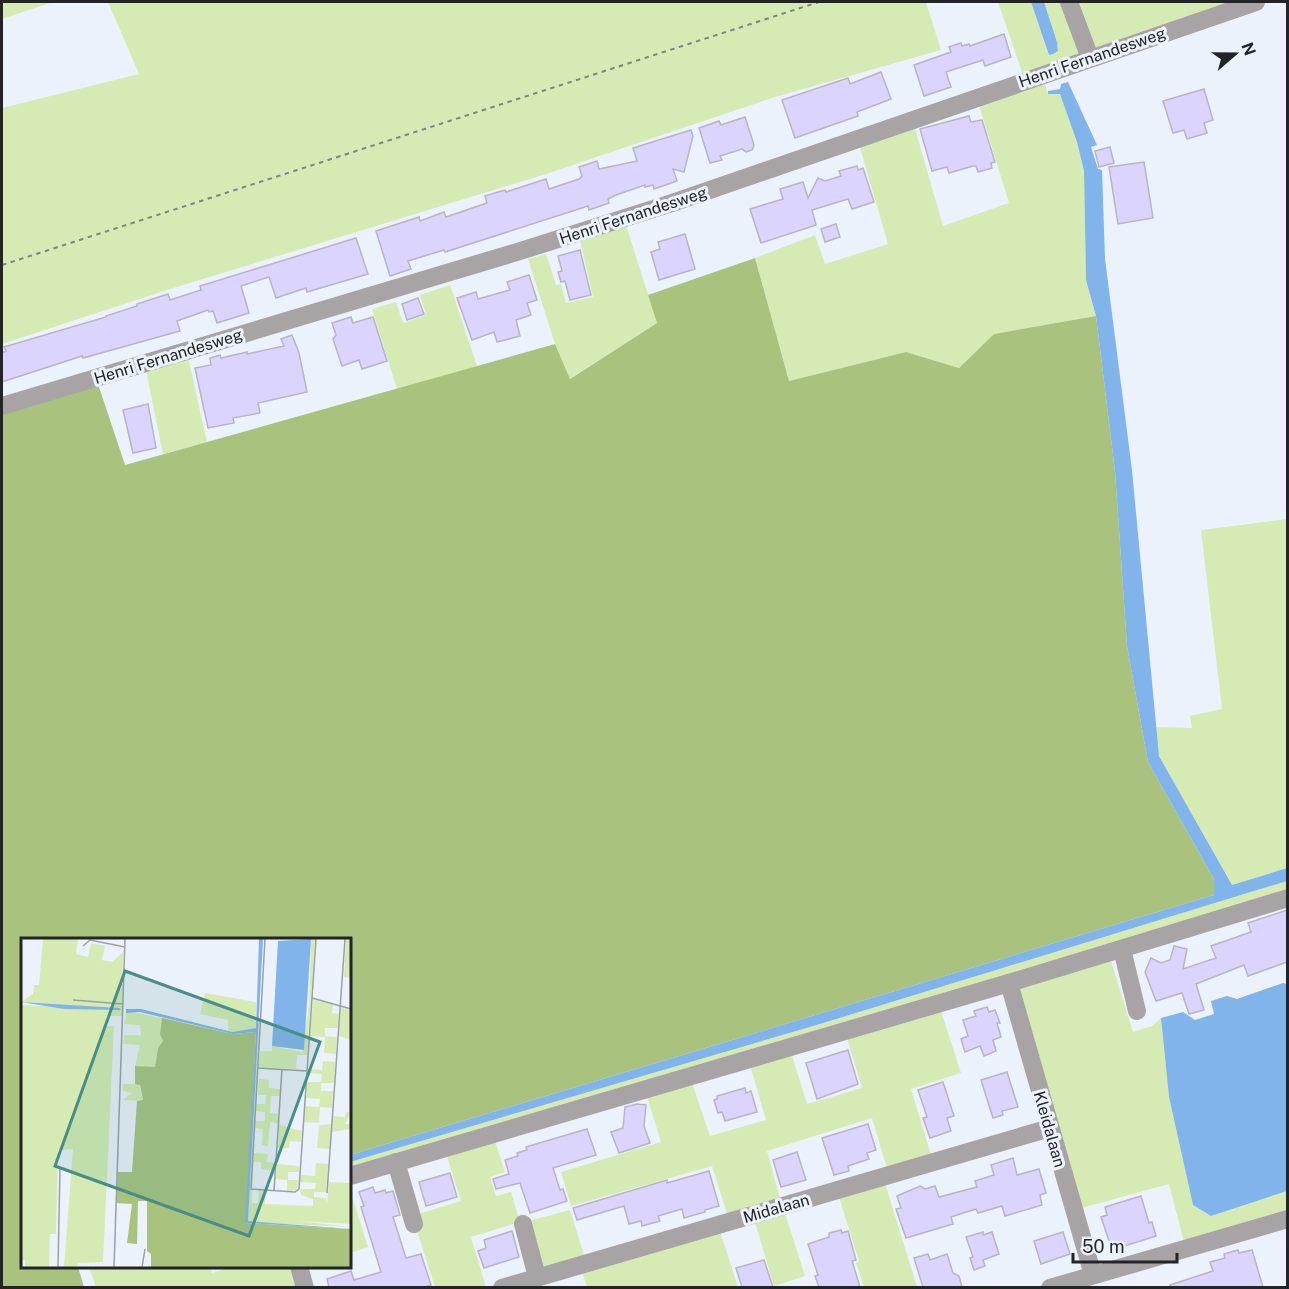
<svg xmlns="http://www.w3.org/2000/svg" width="1289" height="1289" viewBox="0 0 1289 1289" font-family="'Public Sans',sans-serif">
<style>
.green{fill:#d5ebb3}
.forest{fill:#a9c37e}
.water{fill:#80b4eb}
.building{fill:#dbd4fe;stroke:#b7b5bf;stroke-width:1.5}
.lines{fill:none;stroke-linecap:round;stroke-linejoin:round}
.path{stroke:#7f8388;stroke-width:2;stroke-dasharray:4.5 4.5;stroke-linecap:butt}
.minor{stroke:#a8a3a4;stroke-width:18}
.labels{text-anchor:middle;stroke-width:6;stroke-linejoin:round;paint-order:stroke}
.street-label{font-size:16px;fill:#222427;stroke:#ecf2fb}
.inset-road{fill:none;stroke:#9ba0a6;stroke-width:1.5}
.view{fill:#478e88;fill-opacity:0.15;stroke:#478e88;stroke-width:3}
.inset-edge{fill:none;stroke:#222427;stroke-width:3}
</style>
<rect width="100%" height="100%" fill="#ecf2fb"/>
<g class="green">
<polygon points="2,2 53,2 2,19"/>
<polygon points="108,2 926,2 941,50 775,97 546,174 167,290 2,344 2,108 139,74"/>
<polygon points="998,2 1031,2 1049,55 1053,54 1057,42 1044,2 1241,2 1023,75"/>
<polygon points="1044,81 1048,94 1060,93 1077,142 1084,171 1086,280 1096,316 994,334 959,368 906,352 789,381 755,258 815,235 825,264 888,244 859,144 914,125 943,226 1009,203 978,102"/>
<polygon points="626,225 657,323 569,379 555,344 528,259 546,254 556,285 561,284 566,303 593,297 580,240"/>
<polygon points="450,285 477,366 397,389 372,309 396,302 403,323 426,315 420,295"/>
<polygon points="188,357 207,442 163,454 146,370"/>
<polygon points="1287,519 1287,868 1232,885 1159,756 1156,727 1192,728 1190,716 1222,709 1201,530"/>
<polygon points="1287,881 1287,893 350,1171 350,1162 820,1024"/>
<polygon points="1110,958 1133,1032 1152,1026 1161,1018 1169,1097 1193,1205 1211,1216 1287,1191 1287,1212 1184,1242 1169,1184 1078,1209 1014,985"/>
<polygon points="941,1011 961,1073 911,1089 932,1158 888,1172 872,1118 767,1151 781,1202 728,1217 712,1166 571,1206 561,1172 661,1142 646,1093 691,1080 710,1136 766,1120 750,1065 791,1052 807,1104 862,1088 847,1038"/>
<polygon points="494,1138 505,1172 490,1177 496,1196 511,1192 520,1222 471,1237 486,1287 435,1287 417,1231 421,1213 461,1201 446,1153"/>
<polygon points="884,1180 917,1287 864,1287 856,1263 859,1261 838,1194"/>
<polygon points="350,1190 368,1247 350,1253"/>
<polygon points="570,1210 585,1258 543,1268 525,1222"/>
<polygon points="784,1210 805,1276 774,1286 754,1219"/>
<polygon points="719,1228 738,1287 587,1287 581,1269"/>
<polygon points="89,1267 210,1267 212,1273 233,1267 295,1267 298,1288 96,1287"/>
</g>
<polygon class="forest" points="755,258 789,381 906,352 959,368 994,334 1096,316 1115,471 1127,646 1148,762 1214,879 1214,895 350,1155 350,940 22,940 22,1266 78,1267 84,1287 2,1288 2,414 98,384 125,465 555,344 570,379 657,323 648,295"/>
<g class="water">
<polygon points="1031,2 1044,2 1057,42 1058,51 1053,54 1049,55"/>
<polygon points="1068,82 1097,145 1091,147 1098,169 1102,170 1105,259 1132,470 1159,756 1232,885 1287,868 1287,881 820,1024 350,1162 350,1155 1214,895 1214,879 1148,762 1127,646 1115,471 1096,316 1086,280 1084,171 1077,142 1060,94 1048,94 1048,91 1060,89 1061,84"/>
<polygon points="1283,983 1288,984 1287,1191 1211,1216 1193,1205 1169,1097 1161,1018 1183,1012 1195,1020 1214,1014 1211,1001 1227,996 1237,999"/>
</g>
<g class="building">
<polygon points="1004,34 1011,57 985,66 983,60 946,72 951,87 924,96 914,65 951,52 949,47 961,43 962,46 969,44 970,46"/>
<polygon points="881,72 891,99 857,112 858,116 795,138 782,100 848,78 850,84"/>
<polygon points="1204,89 1213,120 1204,123 1207,133 1187,139 1184,130 1173,133 1163,101"/>
<polygon points="969,116 971,122 982,120 995,162 991,163 992,168 978,172 976,166 973,166 949,173 947,167 932,171 920,129"/>
<polygon points="745,117 754,145 752,150 746,152 742,149 720,156 722,160 710,163 699,128 719,121 721,125"/>
<polygon points="691,130 693,136 684,172 673,169 677,181 654,189 653,185 645,187 645,185 616,195 608,199 609,203 589,210 588,206 445,252 444,250 408,261 411,269 390,276 376,231 419,217 420,221 444,212 446,217 487,203 485,196 505,190 506,192 546,179 549,189 579,179 582,176 579,167 597,161 599,169 637,161 633,148"/>
<polygon points="1110,147 1114,163 1099,167 1095,151"/>
<polygon points="1144,162 1153,218 1118,224 1109,167"/>
<polygon points="857,166 858,170 863,168 874,202 852,209 848,199 812,210 816,225 761,243 750,209 783,199 780,189 803,182 808,198 818,178 825,181 841,176 839,171"/>
<polygon points="836,224 840,237 825,242 821,229"/>
<polygon points="685,234 695,269 659,280 651,252 660,249 658,242"/>
<polygon points="356,238 368,274 307,292 306,288 276,298 269,277 241,286 249,313 217,323 213,311 209,312 208,310 177,321 180,331 83,358 82,356 2,382 2,353 6,351 4,347 106,317 106,316 137,306 137,304 168,294 170,300 201,290 200,286"/>
<polygon points="580,250 591,295 570,300 565,281 561,282 558,272 562,271 558,256"/>
<polygon points="529,275 537,300 527,303 531,315 516,320 520,336 497,342 494,332 472,340 457,298 476,292 478,299 510,290 507,282"/>
<polygon points="418,298 424,314 407,320 402,304"/>
<polygon points="351,317 353,323 373,317 387,361 362,369 359,360 342,366 333,339 336,335 332,323"/>
<polygon points="292,335 299,353 307,392 258,403 260,413 233,418 234,423 208,428 195,368 211,365 210,358 220,355 221,358 247,352 247,354 284,346 281,339"/>
<polygon points="148,404 156,448 133,453 123,410"/>
<polygon points="1287,910 1287,962 1248,976 1244,965 1196,984 1204,1010 1189,1014 1182,993 1156,1001 1145,972 1151,958 1161,963 1170,960 1174,946 1187,949 1183,969 1216,958 1211,946 1251,932 1248,923"/>
<polygon points="987,1007 989,1012 995,1010 1000,1023 997,1023 1001,1037 993,1040 996,1051 984,1056 980,1046 965,1052 961,1039 968,1036 963,1020 976,1016 974,1011"/>
<polygon points="848,1050 858,1084 817,1099 806,1063"/>
<polygon points="1007,1072 1018,1107 1002,1111 1003,1115 993,1118 981,1080"/>
<polygon points="943,1082 954,1116 947,1118 951,1131 930,1138 923,1118 927,1117 918,1090"/>
<polygon points="745,1088 746,1093 751,1091 757,1112 725,1121 722,1112 718,1113 714,1100 717,1099 717,1096"/>
<polygon points="637,1104 646,1105 644,1126 650,1143 619,1153 611,1132 623,1128 625,1107"/>
<polygon points="868,1124 876,1150 867,1153 869,1159 848,1166 849,1171 834,1175 822,1138"/>
<polygon points="587,1129 596,1155 553,1168 560,1190 563,1189 567,1201 530,1213 520,1183 496,1189 493,1179 509,1174 505,1160 518,1156 517,1153 527,1150 526,1147"/>
<polygon points="797,1152 806,1180 781,1187 773,1160"/>
<polygon points="1013,1158 1017,1175 1039,1169 1046,1193 1040,1195 1042,1205 1005,1216 1002,1206 978,1213 976,1209 951,1217 953,1224 906,1238 896,1209 901,1208 897,1196 920,1186 925,1189 935,1186 939,1197 977,1187 975,1181 994,1175 991,1165"/>
<polygon points="709,1171 719,1206 705,1210 705,1212 684,1218 682,1209 658,1216 660,1221 642,1226 641,1221 629,1224 624,1206 577,1220 573,1208 667,1180 667,1183"/>
<polygon points="450,1173 457,1197 426,1206 419,1182"/>
<polygon points="373,1187 375,1193 385,1190 386,1193 393,1191 400,1215 393,1217 406,1258 421,1254 431,1285 424,1287 329,1287 327,1279 351,1271 354,1280 381,1272 361,1207 364,1206 359,1192"/>
<polygon points="1141,1196 1149,1223 1152,1222 1156,1236 1112,1250 1101,1217 1107,1215 1105,1207"/>
<polygon points="841,1230 842,1233 848,1231 856,1260 852,1261 860,1287 819,1287 815,1276 818,1275 808,1244 829,1237 829,1233"/>
<polygon points="512,1231 519,1257 484,1268 478,1251 486,1248 484,1240"/>
<polygon points="983,1232 983,1235 992,1232 999,1254 983,1260 985,1266 974,1270 970,1258 973,1257 966,1237"/>
<polygon points="1063,1232 1070,1254 1041,1264 1034,1241"/>
<polygon points="1238,1250 1239,1253 1252,1250 1263,1287 1171,1287 1170,1285 1213,1271 1210,1262 1225,1258 1224,1254"/>
<polygon points="928,1254 930,1260 947,1254 953,1273 959,1276 962,1287 923,1287 914,1258"/>
<polygon points="764,1260 773,1287 742,1287 736,1268"/>
</g>
<g class="lines">
<polyline class="path" points="2,265 819,2"/>
<g class="minor">
<polyline points="1069,2 1090,58"/>
<polyline points="2,406 517,252 672,203 1256,2"/>
<polyline points="1122,949 1137,1011"/>
<polyline points="1009,983 1093,1275"/>
<polyline points="396,1162 414,1224"/>
<polyline points="350,1176 1009,983 1288,898"/>
<polyline points="523,1224 537,1277"/>
<polyline points="299,1266 305,1288"/>
<polyline points="502,1288 1050,1128"/>
<polyline points="1050,1288 1288,1219"/>
</g>
</g>
<g class="labels">
<g class="street-label">
<text transform="translate(1092 57) rotate(-19)" y="6">Henri Fernandesweg</text>
<text transform="translate(633 215) rotate(-18)" y="6">Henri Fernandesweg</text>
<text transform="translate(168 356) rotate(-17)" y="6">Henri Fernandesweg</text>
<text transform="translate(1050 1129) rotate(74)" y="6">Kleidalaan</text>
<text transform="translate(776 1208) rotate(-16)" y="6">Midalaan</text>
</g>
</g>
<g transform="translate(21 938)">
<rect width="330" height="330" fill="#ecf2fb"/>
<path d="M 22,1 L 57,1 L 55,16 L 67,19 L 70,5 L 84,8 L 81,22 L 91,24 L 102,14 L 101,78 L 85,78 L 85,88 L 93,88 L 82,324 L 57,325 L 56,329 L 43,329 L 52,211 L 37,212 L 35,296 L 29,296 L 28,329 L 4,329 L 4,322 L 0,322 L 0,67 L 99,72 L 0,64 L 12,56 L 13,47 L 18,47 ZM 290,1 L 294,1 L 286,117 L 276,117 L 275,131 L 238,129 L 239,113 L 251,113 L 251,108 L 281,114 L 288,68 ZM 325,1 L 330,1 L 330,40 L 323,39 ZM 240,31 L 231,265 L 237,265 L 238,252 L 244,253 L 244,266 L 292,268 L 292,261 L 280,257 L 279,251 L 294,251 L 295,245 L 279,244 L 280,237 L 294,238 L 295,225 L 307,226 L 305,254 L 293,254 L 293,259 L 305,260 L 306,267 L 308,244 L 330,245 L 330,286 L 277,283 L 330,289 L 227,284 ZM 184,55 L 235,64 L 235,90 L 211,94 L 207,93 L 207,82 L 179,76 ZM 292,62 L 312,66 L 311,75 L 318,76 L 317,90 L 304,90 L 304,98 L 316,99 L 315,116 L 303,115 L 304,99 L 289,98 ZM 320,70 L 330,72 L 330,102 L 318,98 ZM 106,73 L 141,80 L 139,96 L 142,103 L 137,110 L 134,130 L 114,128 L 119,107 L 103,106 L 103,97 L 120,97 L 119,87 L 103,86 ZM 302,123 L 314,124 L 313,145 L 300,145 L 300,153 L 312,153 L 311,170 L 299,169 L 298,185 L 283,184 L 284,168 L 298,169 L 299,161 L 285,160 L 286,144 L 300,144 L 301,136 L 287,135 L 287,131 L 301,132 ZM 238,141 L 248,142 L 248,150 L 259,151 L 259,158 L 250,158 L 249,175 L 258,176 L 257,185 L 249,184 L 247,208 L 241,207 L 242,191 L 234,190 L 234,183 L 244,183 L 244,174 L 235,173 L 236,166 L 244,166 L 245,157 L 237,157 ZM 102,146 L 118,146 L 122,163 L 102,162 L 111,155 L 102,153 ZM 325,174 L 330,174 L 324,186 L 330,186 L 330,191 L 311,194 L 312,178 L 324,179 ZM 310,186 L 309,211 L 296,210 L 298,187 ZM 258,187 L 281,193 L 280,204 L 269,203 L 268,210 L 257,210 ZM 232,215 L 247,216 L 246,224 L 254,225 L 254,233 L 240,231 L 240,224 L 232,224 ZM 256,226 L 278,228 L 278,234 L 267,234 L 267,242 L 277,242 L 276,252 L 266,253 L 266,242 L 255,241 Z" fill="#d5ebb3"/>
<path d="M 141,80 L 212,96 L 235,94 L 225,285 L 330,291 L 330,329 L 130,329 L 130,316 L 126,313 L 126,263 L 117,263 L 116,306 L 106,305 L 111,266 L 95,265 L 97,234 L 111,234 L 116,163 L 122,162 L 119,147 L 114,146 L 114,128 L 134,129 L 137,110 L 142,103 L 139,96 Z" fill="#a9c37e"/>
<path d="M 238,1 L 242,1 L 227,283 L 330,291 L 224,285 L 235,94 L 212,96 L 119,74 L 105,75 L 105,71 L 120,71 L 211,94 L 235,90 ZM 290,1 L 283,112 L 251,108 L 257,3 ZM 0,64 L 98,70 L 100,72 L 43,71 Z" fill="#80b4eb"/>
<path class="inset-road" d="M 244,1 L 230,251 L 274,254 L 278,251 L 295,1M 62,8 L 69,2 L 104,9M 291,60 L 330,71M 52,62 L 102,66M 237,130 L 286,133M 253,253 L 261,131M 306,255 L 324,1M 37,329 L 39,231M 93,329 L 104,1M 121,329 L 124,311"/>
<path class="view" d="M 104,33 L 299,104 L 228,298 L 34,228 Z"/>
<rect width="330" height="330" class="inset-edge"/>
</g>
<rect width="1289" height="1289" fill="none" stroke="#222427" stroke-width="6"/>
<g transform="translate(1235 54) rotate(70)" stroke="#ecf2fb" stroke-width="4.5" paint-order="stroke">
<path d="M0-4.5L10 22L0 15L-10 22Z" fill="#222427"/>
<text y="-9" font-size="16" font-weight="bold" text-anchor="middle" fill="#222427">N</text>
</g>
<path d="M1073 1253v9h104v-9" fill="none" stroke="#222427" stroke-width="3"/>
<text x="1082" y="1253" font-size="18" fill="#222427" stroke="#ecf2fb" stroke-width="4.5" paint-order="stroke">50 m</text>
</svg>
